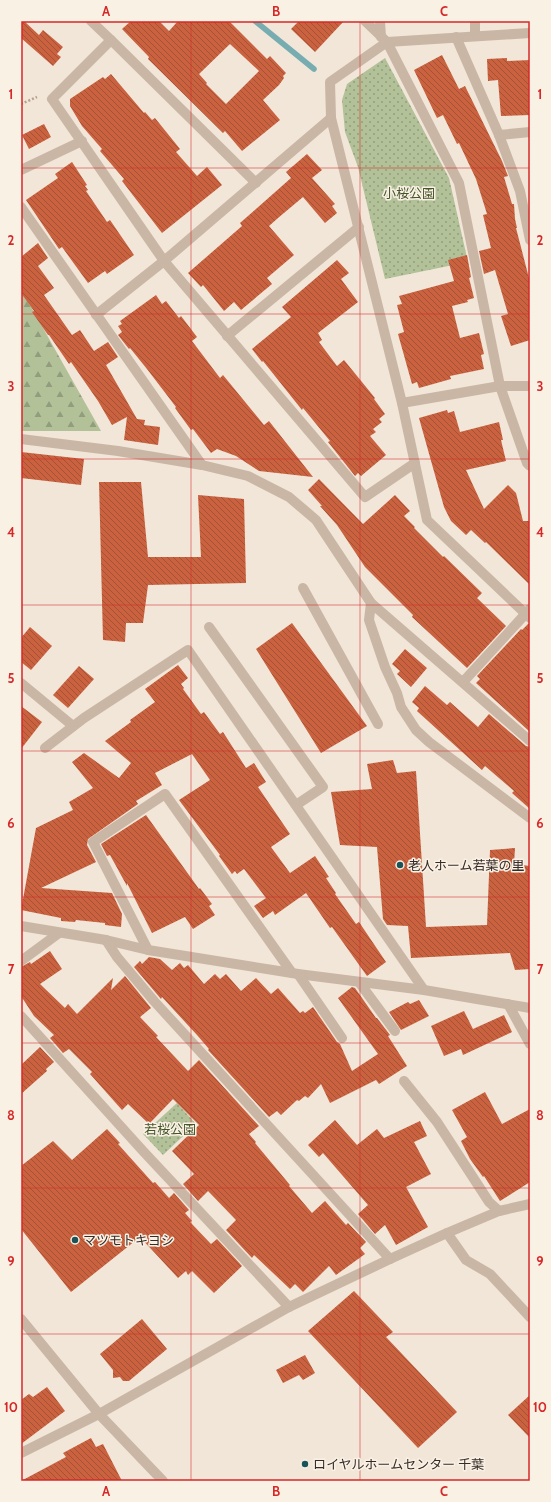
<svg xmlns="http://www.w3.org/2000/svg" width="551" height="1502" viewBox="0 0 551 1502" font-family="Cabin,'Noto Sans JP',sans-serif">
<style>
.forest{fill:url(#forest-firs)}
.park{fill:url(#park-dots)}
.lines{fill:none;stroke-linecap:round;stroke-linejoin:round}
.stream{stroke:#77adb0;stroke-width:5.5}
.building{fill:url(#building-back-hatch);fill-rule:evenodd}
.path{stroke:#b6a08f;stroke-width:2.5;stroke-dasharray:2 2;stroke-linecap:butt}
.service{stroke:#cab6a5;stroke-width:10}
.minor{stroke:#cab6a5;stroke-width:10}
.tertiary{stroke:#cab6a5;stroke-width:10}
.grid{fill:none;stroke:#d62828;stroke-width:1;stroke-opacity:0.55}
.poi-dot{fill:#1b5458;stroke:#faf1e5;stroke-width:1.5}
.labels{text-anchor:middle;stroke-width:3;stroke-linejoin:round;paint-order:stroke}
.park-label{font-size:13px;fill:#455529;stroke:#faf1e5}
.poi-label{font-size:13px;fill:#362b26;stroke:#faf1e5;text-anchor:start}
.neatline{fill:none;stroke:#d62828;stroke-width:1.5}
.grid-label{font-size:13px;text-anchor:middle;font-weight:bold;fill:#d62828}
</style>
<defs>
<pattern id="forest-firs" width="22" height="20" patternUnits="userSpaceOnUse"><rect width="22" height="20" fill="#b3c199"/><path d="M5 1l3.5 6h-7zM16 11l3.5 6h-7z" fill="#929d7d"/></pattern>
<pattern id="park-dots" width="8" height="8" patternUnits="userSpaceOnUse"><rect width="8" height="8" fill="#b3c199"/><path d="M2 2h.1M6 6h.1" fill="none" stroke="#929d7d" stroke-width="1.8" stroke-linecap="round"/></pattern>
<pattern id="building-back-hatch" width="6" height="6" patternUnits="userSpaceOnUse"><rect width="6" height="6" fill="#ca623f"/><path d="M-1 5l2 2M0 0l6 6M5-1l2 2" fill="none" stroke="#a55135"/></pattern>
</defs>
<rect width="100%" height="100%" fill="#f2e6d9"/>
<polygon class="forest" points="21,289 101,431 21,431"/>
<g class="park">
<polygon points="385,58 449,178 468,262 385,279 358,167 345,132 342,100 347,84"/>
<polygon points="177,1103 196,1124 163,1155 143,1134"/>
</g>
<g class="lines">
<polyline class="stream" points="255,21 314,69"/>
</g>
<g class="building">
<polygon points="21,21 24,21 39,35 43,30 63,47 57,54 61,57 53,66 21,38"/>
<path d="M 131,21 L 159,21 L 169,31 L 178,21 L 229,21 L 267,59 L 270,56 L 286,73 L 283,76 L 284,78 L 279,85 L 263,100 L 280,120 L 242,151 L 225,131 L 223,133 L 148,59 L 149,57 L 122,29 ZM 230,44 L 259,71 L 226,104 L 206,84 L 207,83 L 199,74 Z"/>
<polygon points="299,21 344,21 315,52 291,29"/>
<polygon points="442,55 459,89 465,86 502,161 508,176 504,177 512,204 514,204 515,219 517,228 516,228 530,282 530,340 511,346 501,316 508,314 495,270 484,274 479,251 491,248 483,215 487,214 476,179 459,143 457,144 443,115 437,118 414,70"/>
<polygon points="507,58 507,61 530,60 530,115 501,116 498,80 488,81 487,59"/>
<polygon points="111,74 144,113 145,112 152,120 155,118 180,149 176,152 197,176 207,167 222,185 162,233 122,181 124,179 100,151 102,149 82,126 70,106 70,99 103,77 105,79"/>
<polygon points="44,124 51,137 29,149 22,135"/>
<polygon points="307,154 322,170 312,178 335,204 332,206 337,213 325,223 303,197 278,218 269,226 294,255 267,278 272,284 241,310 234,302 224,311 203,285 201,287 188,273 242,226 240,223 291,178 286,172"/>
<polygon points="72,162 87,185 85,186 88,190 86,191 107,222 110,220 134,255 107,274 105,271 88,283 62,247 59,249 26,200 58,178 55,174"/>
<polygon points="38,243 48,258 38,266 54,288 44,295 72,335 80,330 94,351 108,342 118,357 106,365 137,419 145,420 144,425 160,427 158,445 124,440 127,417 112,425 98,401 71,362 69,364 49,335 48,335 32,312 34,311 21,293 21,257"/>
<polygon points="467,255 471,277 469,278 474,298 467,300 468,302 452,306 460,338 479,333 484,354 481,355 484,369 450,376 451,379 419,388 417,382 412,384 398,334 404,332 397,305 402,304 399,296 454,281 448,260"/>
<polygon points="337,260 349,273 341,279 358,302 318,333 322,340 319,342 337,366 344,360 375,398 374,399 385,414 379,419 382,422 373,429 376,432 370,436 386,455 361,476 358,473 355,476 328,442 330,441 303,408 302,410 263,361 262,362 252,349 291,317 282,307"/>
<polygon points="156,295 162,304 166,301 179,318 181,316 197,337 192,341 220,378 223,375 264,425 269,421 313,477 259,471 236,456 217,449 211,453 193,429 191,430 175,408 176,407 147,369 130,348 129,349 118,335 122,332 118,326 122,324 120,321"/>
<polygon points="447,410 448,413 454,411 460,432 499,422 503,440 501,440 506,461 466,470 484,509 508,485 516,493 523,521 530,521 530,585 486,542 485,543 471,530 466,535 451,521 444,507 419,418"/>
<polygon points="21,452 84,459 81,485 21,478"/>
<polygon points="319,479 363,524 395,495 410,511 404,516 415,527 414,528 443,557 444,556 482,593 477,598 506,626 467,668 412,617 413,615 365,567 337,525 320,506 322,506 308,490"/>
<polygon points="99,482 141,482 148,557 201,557 198,495 244,499 246,583 148,585 143,623 126,623 125,642 103,640"/>
<polygon points="292,623 367,726 321,753 256,649"/>
<polygon points="528,624 530,624 530,732 476,683 480,679 477,676 521,629 522,630"/>
<polygon points="30,627 52,646 31,670 21,662 21,638"/>
<polygon points="405,649 427,668 411,687 397,674 400,671 392,664"/>
<polygon points="178,665 188,678 181,684 184,688 183,689 201,714 204,712 220,734 223,732 246,768 254,763 266,782 258,787 290,834 271,847 290,873 315,856 329,877 326,878 336,893 335,894 356,924 359,922 386,962 367,976 332,927 330,928 306,893 275,915 273,911 263,918 254,906 266,898 244,869 237,874 235,871 232,874 219,856 220,855 179,800 210,780 192,754 155,773 162,785 136,801 138,804 88,839 87,845 96,862 41,888 112,893 122,914 121,927 105,925 105,923 76,920 75,922 61,921 61,918 21,910 36,828 73,810 69,802 93,788 72,762 84,753 119,778 131,763 105,741 131,722 130,720 155,702 145,689"/>
<polygon points="79,666 94,679 68,708 53,695"/>
<polygon points="425,686 447,705 450,702 478,727 489,714 526,746 530,747 530,809 512,793 514,791 485,766 482,770 417,711 419,708 412,702"/>
<polygon points="21,706 42,722 21,749"/>
<polygon points="393,760 397,773 416,771 426,927 487,925 490,850 515,848 514,864 530,866 530,969 515,970 510,953 411,958 408,926 387,925 383,919 377,847 340,845 331,792 372,789 367,764"/>
<polygon points="146,815 199,889 200,888 212,904 209,906 215,915 193,929 185,917 152,933 127,883 127,886 110,855 107,856 101,844"/>
<polygon points="50,951 62,969 40,984 65,1008 68,1004 77,1014 113,978 111,990 125,976 151,1008 140,1017 158,1036 156,1037 188,1071 199,1060 259,1126 249,1134 256,1142 255,1143 290,1185 289,1186 312,1213 325,1201 346,1225 348,1223 366,1242 360,1248 365,1254 336,1275 329,1266 303,1292 295,1284 290,1289 254,1255 252,1258 226,1230 236,1220 208,1191 198,1201 183,1184 194,1174 172,1151 199,1125 173,1099 149,1124 128,1104 122,1110 90,1074 92,1072 69,1049 63,1053 50,1038 54,1035 34,1016 21,996 21,967 30,962 31,964"/>
<polygon points="149,957 160,959 172,970 180,963 184,968 188,965 204,984 215,974 220,979 226,974 241,991 256,978 271,994 278,988 300,1013 303,1011 305,1013 313,1007 337,1042 340,1044 352,1071 378,1054 338,998 352,987 355,988 376,1018 377,1018 390,1035 388,1036 407,1066 379,1084 376,1080 330,1103 321,1084 308,1098 305,1096 299,1101 297,1100 281,1115 277,1111 269,1117 208,1050 209,1049 197,1035 162,997 161,999 134,967 140,961 142,964"/>
<polygon points="419,1000 429,1016 401,1030 389,1012 408,1002 410,1004"/>
<polygon points="464,1011 473,1029 504,1015 512,1032 463,1055 461,1049 444,1056 431,1026"/>
<polygon points="40,1047 54,1062 46,1069 47,1071 21,1094 21,1065"/>
<polygon points="485,1092 502,1124 530,1109 530,1182 500,1201 484,1176 483,1177 470,1159 461,1141 467,1137 452,1110"/>
<polygon points="335,1120 357,1145 377,1129 384,1138 420,1121 427,1136 414,1142 431,1174 406,1187 428,1227 396,1245 385,1225 375,1234 358,1214 368,1205 323,1153 319,1157 308,1145"/>
<polygon points="107,1129 120,1143 118,1144 153,1183 155,1182 169,1198 174,1193 189,1210 185,1213 192,1221 190,1222 211,1244 217,1239 242,1266 214,1293 192,1271 188,1275 186,1271 178,1278 140,1237 71,1292 21,1229 21,1166 53,1141 72,1160"/>
<polygon points="354,1291 393,1332 386,1337 457,1412 418,1448 308,1331"/>
<polygon points="142,1319 167,1349 129,1381 123,1381 120,1377 113,1378 113,1370 100,1354"/>
<polygon points="305,1355 315,1373 303,1380 299,1375 283,1383 276,1370"/>
<polygon points="47,1387 65,1411 21,1444 21,1400 29,1394 33,1397"/>
<polygon points="530,1395 530,1438 508,1415"/>
<polygon points="91,1438 96,1447 103,1444 122,1481 21,1481 66,1457 63,1453"/>
</g>
<g class="lines">
<polyline class="path" points="21,104 37,97"/>
<polyline class="service" points="508,1004 530,1044"/>
<g class="minor">
<polyline points="91,21 111,40"/>
<polyline points="365,21 387,42 459,183 500,386 527,463 530,466"/>
<polyline points="380,21 381,37"/>
<polyline points="530,33 387,42 330,82 331,118 402,403 427,520 530,618"/>
<polyline points="475,36 475,21"/>
<polyline points="456,37 499,135 520,191 530,240"/>
<polyline points="499,135 530,132"/>
<polyline points="21,170 82,141"/>
<polyline points="256,183 111,40 52,99 164,261 365,497 415,463"/>
<polyline points="21,207 202,465"/>
<polyline points="96,315 164,261 331,118"/>
<polyline points="227,336 359,227"/>
<polyline points="402,403 500,386 530,386"/>
<polyline points="21,439 118,451 202,465 248,476 289,497 316,520 371,603 369,620 385,667 397,693 401,707 416,730 429,742 530,818"/>
<polyline points="303,588 378,724"/>
<polyline points="371,603 530,741"/>
<polyline points="209,627 323,787 296,805"/>
<polyline points="463,682 530,609"/>
<polyline points="21,683 73,726"/>
<polyline points="45,748 84,718 188,650 424,990"/>
<polyline points="21,926 106,940 148,950 298,974 424,990 530,1008"/>
<polyline points="106,940 117,957 154,1001 390,1259"/>
<polyline points="148,950 93,842 165,794 292,973"/>
<polyline points="21,961 59,933"/>
<polyline points="298,974 342,1038"/>
<polyline points="359,982 395,1031"/>
<polyline points="21,1016 143,1151 289,1307"/>
<polyline points="404,1081 437,1122 489,1202 499,1211"/>
<polyline points="447,1233 466,1260 490,1274 530,1317"/>
<polyline points="21,1453 99,1414 289,1307 390,1259 447,1233 499,1211 530,1204"/>
</g>
<polyline class="tertiary" points="21,1319 99,1414 163,1481"/>
</g>
<path class="grid" d="M 191,21 L 191,1481M 360,21 L 360,1481M 21,168 L 530,168M 21,314 L 530,314M 21,459 L 530,459M 21,605 L 530,605M 21,751 L 530,751M 21,897 L 530,897M 21,1043 L 530,1043M 21,1188 L 530,1188M 21,1334 L 530,1334"/>
<g class="poi-dot">
<circle cx="400" cy="865" r="4"/>
<circle cx="75" cy="1240" r="4"/>
<circle cx="305" cy="1464" r="4"/>
</g>
<g class="labels">
<g class="park-label">
<text x="409" y="198">小桜公園</text>
<text x="170" y="1134">若桜公園</text>
</g>
<g class="poi-label">
<text x="408" y="870">老人ホーム若葉の里</text>
<text x="83" y="1245">マツモトキヨシ</text>
<text x="313" y="1469">ロイヤルホームセンター 千葉</text>
</g>
</g>
<rect width="551" height="1502" fill="none" stroke="#faf1e5" stroke-width="44"/>
<rect x="22" y="22" width="507" height="1458" class="neatline"/>
<g class="grid-label">
<text x="106" y="16">A</text>
<text x="276" y="16">B</text>
<text x="444" y="16">C</text>
<text x="11" y="99">1</text>
<text x="540" y="99">1</text>
<text x="11" y="245">2</text>
<text x="540" y="245">2</text>
<text x="11" y="391">3</text>
<text x="540" y="391">3</text>
<text x="11" y="537">4</text>
<text x="540" y="537">4</text>
<text x="11" y="683">5</text>
<text x="540" y="683">5</text>
<text x="11" y="828">6</text>
<text x="540" y="828">6</text>
<text x="11" y="974">7</text>
<text x="540" y="974">7</text>
<text x="11" y="1120">8</text>
<text x="540" y="1120">8</text>
<text x="11" y="1266">9</text>
<text x="540" y="1266">9</text>
<text x="11" y="1412">10</text>
<text x="540" y="1412">10</text>
<text x="106" y="1496">A</text>
<text x="276" y="1496">B</text>
<text x="444" y="1496">C</text>
</g>
</svg>
